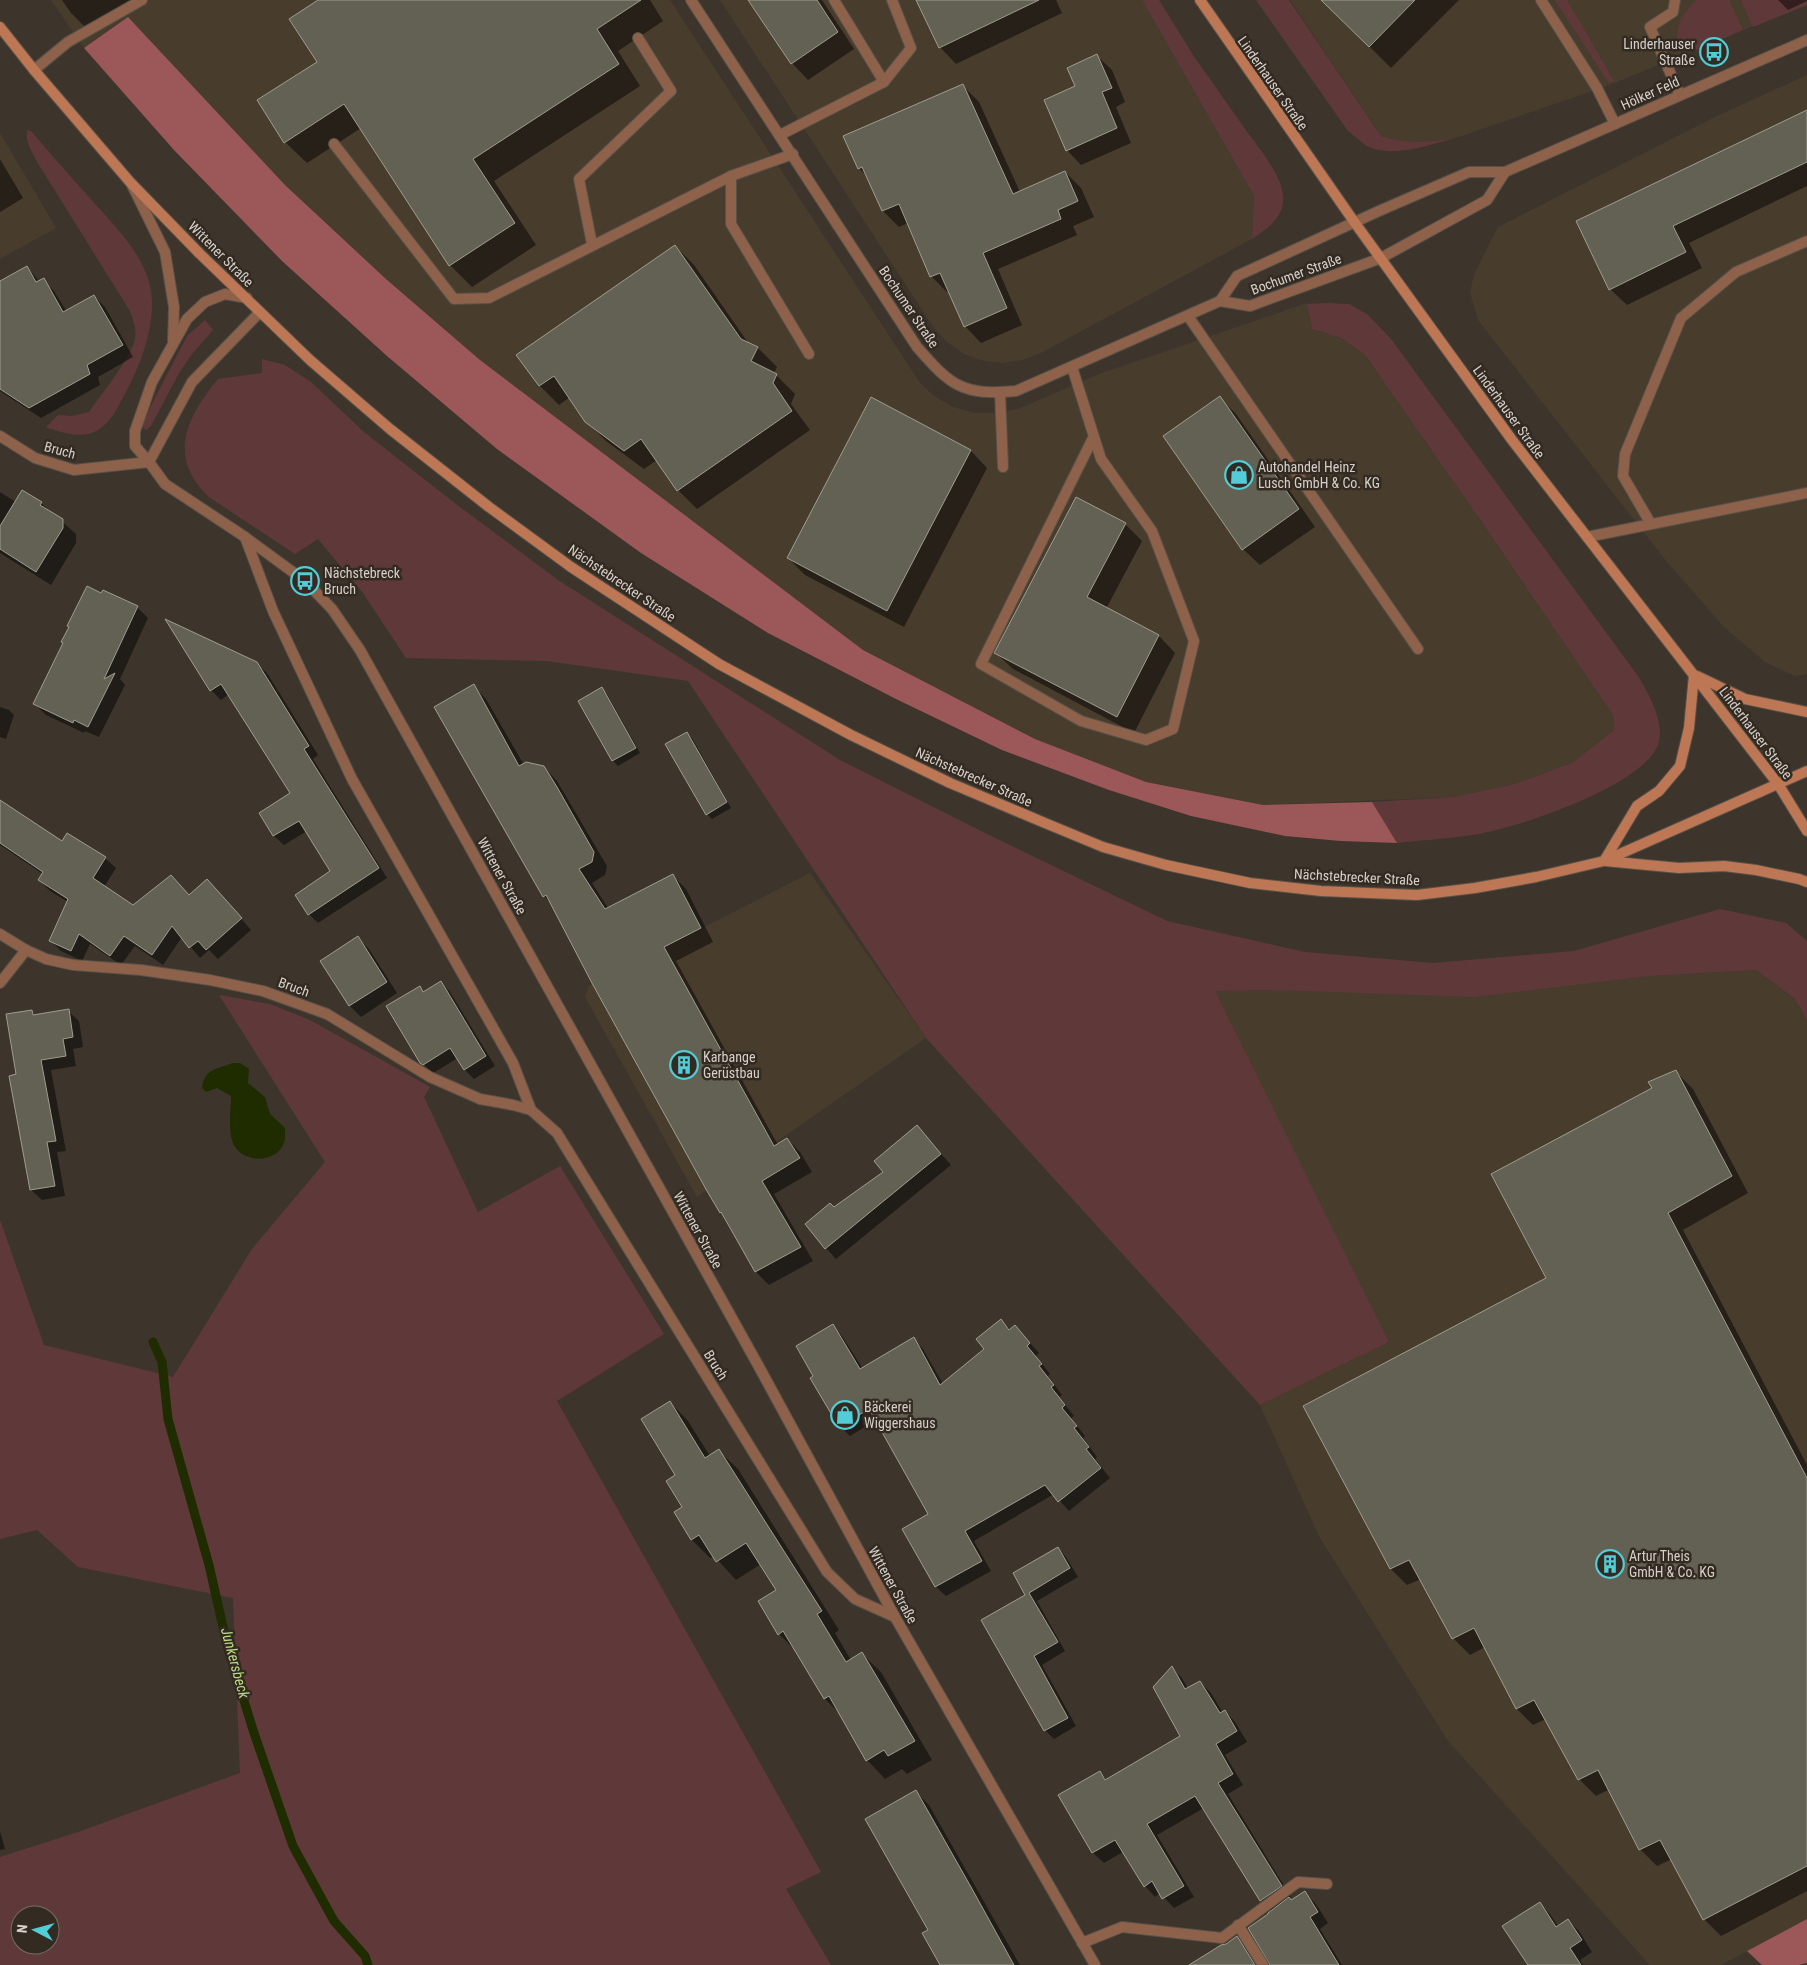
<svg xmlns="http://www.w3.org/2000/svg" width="1807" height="1965" viewBox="0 0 1807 1965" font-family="'Roboto Condensed',sans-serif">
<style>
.built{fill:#483c2d}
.green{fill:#5f3939;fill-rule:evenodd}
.forest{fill:#9c5858}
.water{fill:#1e2c00}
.shadow{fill:#0007}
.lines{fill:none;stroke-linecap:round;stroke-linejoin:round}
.stream{stroke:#1e2c00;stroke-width:9}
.building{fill:#636154;stroke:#9f9d8f}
.service-casing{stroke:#585148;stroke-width:12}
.minor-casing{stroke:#585148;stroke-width:12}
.secondary-casing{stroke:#585148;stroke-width:12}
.service{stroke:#8e614b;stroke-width:10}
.minor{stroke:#8e614b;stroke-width:10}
.secondary{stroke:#bd7754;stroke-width:10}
.labels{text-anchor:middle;stroke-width:5;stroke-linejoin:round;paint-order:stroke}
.poi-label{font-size:14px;fill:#d5d0ca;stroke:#332b22;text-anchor:start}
.street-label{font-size:14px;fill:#d5d0ca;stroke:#332b22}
.water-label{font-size:15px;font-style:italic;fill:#bbda82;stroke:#332b22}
</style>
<rect width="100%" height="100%" fill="#3d352c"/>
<g class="built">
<polygon points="51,0 670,0 920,383 934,396 953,407 975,413 998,413 1018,409 1099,374 1307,303 1312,329 1341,338 1365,355 1481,521 1613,715 1614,730 1572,763 1514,784 1454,797 1263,805 1146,782 1035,739 863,650 480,360 386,279 285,185 128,18 84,48"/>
<polygon points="720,0 1142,0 1254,196 1252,239 1039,354 1022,360 1002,363 984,361 964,354 947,342 934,328"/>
<polygon points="1290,0 1807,0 1807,4 1612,84 1456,138 1420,143 1399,142 1381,136"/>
<polygon points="1807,75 1807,674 1795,676 1765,662 1724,627 1667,562 1478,320 1470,292 1474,275 1498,227 1715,117"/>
<polygon points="0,133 56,228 0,259"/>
<polygon points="810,873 926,1038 697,1197 585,997 589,986"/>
<polygon points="1756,970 1795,999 1807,1021 1807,1919 1721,1965 1650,1965 1448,1741 1320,1538 1260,1405 1389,1342 1214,991 1276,990 1649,976"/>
</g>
<g class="green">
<path d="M 1142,0 L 1159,0 C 1171,19 1183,39 1195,58 C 1213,83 1230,108 1248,133 C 1260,149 1281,175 1283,195 C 1285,217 1268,228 1252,239 L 1254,196 Z"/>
<path d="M 1256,0 L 1289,0 L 1381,136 C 1409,145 1428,142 1456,138 C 1432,144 1391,159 1367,146 C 1361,142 1355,136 1348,131 Z"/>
<polygon points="1555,0 1567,0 1614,81 1609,83"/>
<path d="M 1696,0 L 1729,0 L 1743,30 L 1694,51 L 1690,45 L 1681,49 C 1671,30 1683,14 1696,0 Z"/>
<polygon points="1741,0 1807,0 1807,5 1753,27"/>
<path d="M 27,130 L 31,131 C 50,153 69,175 88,196 C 115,227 150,258 152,301 C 153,337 136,375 119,405 C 100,441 79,439 46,427 L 58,415 L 72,416 L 89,412 C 101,394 132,358 135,338 C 137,330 133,320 130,311 L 39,165 C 33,154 25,143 27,130 Z"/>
<path d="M 1327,303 L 1349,304 L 1367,314 L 1391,339 L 1638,676 C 1649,694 1667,726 1657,747 C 1639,787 1516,829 1472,835 C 1447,839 1422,840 1397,843 L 1372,802 L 1454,797 L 1514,784 L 1572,763 L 1614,730 L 1613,715 L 1481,521 L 1365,355 L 1341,338 L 1312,329 L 1307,304 Z"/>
<polygon points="205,320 213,330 192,354 179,373 151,426 146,430 143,427 142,423 187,336"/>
<path d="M 262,359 L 285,365 L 311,382 L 364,432 L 452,501 L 558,580 L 840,760 L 987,834 L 1167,921 L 1305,952 L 1433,963 L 1574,951 L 1720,909 L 1786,923 L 1807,941 L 1807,1021 L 1795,999 L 1756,970 L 1649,976 L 1474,997 L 1276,990 L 1215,991 L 1389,1342 L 1260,1405 L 926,1038 L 688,681 L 547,661 L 406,658 L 363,593 L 318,539 L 295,554 L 209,497 C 167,457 186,418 218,379 L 262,373 Z"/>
<path d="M 219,995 L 270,1004 L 310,1020 L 430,1087 L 424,1097 L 478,1212 L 560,1166 L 664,1334 L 557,1401 L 821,1872 L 786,1889 L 831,1965 L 0,1965 L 0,1857 L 78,1832 L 240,1773 L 233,1598 L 78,1567 L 37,1530 L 0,1539 L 0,1220 L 44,1345 L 173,1377 L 252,1249 L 325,1162 ZM 20,1915 L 50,1915 L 50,1945 L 20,1945 Z"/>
</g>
<g class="forest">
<polygon points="128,17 285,185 386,279 480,360 863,650 1035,739 1146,782 1263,805 1372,802 1397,843 1341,841 1285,836 1191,816 1109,790 1002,750 896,699 768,633 641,553 497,449 387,356 282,261 174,150 84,48"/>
<polygon points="1807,1919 1807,1963 1799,1965 1762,1965 1747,1951"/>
</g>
<path class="water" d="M 233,1063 L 240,1063 L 249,1069 L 248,1083 L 265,1097 L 270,1114 L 285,1128 C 285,1134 286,1142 282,1147 C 272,1163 245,1162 235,1147 C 227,1134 231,1110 231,1096 L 217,1088 L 206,1092 L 202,1088 C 204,1069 217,1069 233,1063 Z"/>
<g class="shadow">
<polygon points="62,0 136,0 88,30 71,13"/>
<polygon points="320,0 650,0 663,21 618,51 640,86 494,181 536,245 472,287 450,265 361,128 307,163 285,142 318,62"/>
<polygon points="750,0 822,0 854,49 808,80 792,63"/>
<polygon points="917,0 1056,0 1062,13 956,64 940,47"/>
<polygon points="1323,0 1459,0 1391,68"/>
<polygon points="1778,0 1807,0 1807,1 1788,10"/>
<polygon points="1097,56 1112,70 1125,102 1116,107 1131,143 1081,165 1067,150 1077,87"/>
<polygon points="963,86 979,102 1020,192 1065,172 1081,188 1094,217 1073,226 1077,235 998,269 1022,325 981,343 965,326 950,291 947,292 931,276 908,223 899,227 883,211 868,177 859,168"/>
<polygon points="1807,112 1807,186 1689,243 1702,268 1627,305 1610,289 1577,222"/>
<polygon points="0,159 23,198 0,212"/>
<polygon points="675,246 694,265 749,344 758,348 777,367 774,373 795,394 791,404 810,430 697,509 678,490 657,460 644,469 606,441 586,421 570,397 559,405 540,386 518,355"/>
<polygon points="27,267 40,282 43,280 54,291 67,312 94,296 105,307 133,357 98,377 100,385 41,418 0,391 0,283"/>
<polygon points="1220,398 1236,414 1315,527 1260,565 1243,549"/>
<polygon points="871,399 971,451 987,468 904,627 805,575 788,558"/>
<polygon points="0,492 16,502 41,503 76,534 76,543 51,585 0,553"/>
<polygon points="1125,524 1142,541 1106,609 1159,636 1175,653 1134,733 1013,669 996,653"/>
<polygon points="102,594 137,607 148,618 120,679 125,685 99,737 85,731 84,733 46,715 35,704 64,643"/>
<polygon points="169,622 256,663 267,673 318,755 313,759 387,878 318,923 309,914 331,871 307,831 284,845 274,836 261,814 292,793 229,694 221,700 211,690"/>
<polygon points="473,686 486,699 524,765 544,767 557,781 607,866 605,875 592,883 608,908 673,876 686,889 713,942 676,961 778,1145 787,1139 800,1152 812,1172 774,1194 813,1261 769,1285 756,1272 594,984 553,906 544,896"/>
<polygon points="602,689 607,694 640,753 618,766 613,761"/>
<polygon points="0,707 9,710 14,715 6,739 0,737"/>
<polygon points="686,733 692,738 731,808 712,819 707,814"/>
<polygon points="0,801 62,843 105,858 116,868 104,887 133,906 217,891 251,930 218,959 209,950 200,958 182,937 163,965 135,946 121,965 90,944 82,961 61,951 50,940 68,902 50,891 39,880 43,874 0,845"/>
<polygon points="358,938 369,949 397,993 361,1017 350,1006 322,962"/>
<polygon points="441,982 450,992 495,1066 474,1079 464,1069 458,1058 433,1073 421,1062 420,988 425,993"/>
<polygon points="31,1011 36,1016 68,1011 79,1021 83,1047 73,1049 76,1066 51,1070 66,1151 57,1152 65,1196 42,1200 31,1190 17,1075"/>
<polygon points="1676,1072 1693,1089 1748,1193 1683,1230 1807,1465 1807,1891 1721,1936 1704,1919 1672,1859 1657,1866 1640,1849 1610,1789 1596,1796 1579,1779 1546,1719 1533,1725 1517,1709 1485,1647 1470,1655 1453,1638 1421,1579 1407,1585 1391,1569 1548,1279 1653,1089"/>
<polygon points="917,1127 951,1165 836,1259 826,1248 834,1208 884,1172"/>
<polygon points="1001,1320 1011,1330 1015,1326 1039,1353 1036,1356 1050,1374 1048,1376 1062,1395 1059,1397 1074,1416 1071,1418 1085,1436 1083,1438 1097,1457 1095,1459 1110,1478 1069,1511 1054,1494 974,1541 991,1571 946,1596 936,1587 903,1529 930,1514 876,1420 850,1436 840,1426 814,1377 833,1326 842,1336 863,1369 913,1339 923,1349 943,1384 986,1350"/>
<polygon points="670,1402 688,1421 710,1456 719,1451 738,1469 839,1630 835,1633 851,1660 862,1654 881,1672 932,1760 907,1774 902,1769 885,1779 867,1760 841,1715 825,1699 797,1652 779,1634 777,1590 761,1564 736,1580 714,1556 710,1558 692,1540 675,1513 684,1508 677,1475"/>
<polygon points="1058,1548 1066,1557 1078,1577 1037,1601 1065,1651 1042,1665 1076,1726 1054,1739 1045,1730 983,1621 1027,1595"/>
<polygon points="1172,1668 1182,1678 1188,1689 1200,1682 1211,1693 1223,1713 1225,1711 1235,1722 1247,1742 1225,1755 1243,1785 1228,1794 1291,1897 1288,1899 1291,1901 1305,1893 1316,1904 1328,1923 1320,1929 1342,1965 1298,1965 1272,1911 1261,1900 1204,1808 1157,1835 1194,1897 1174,1908 1160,1893 1155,1897 1145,1886 1123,1852 1104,1863 1093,1853 1060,1796 1099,1773 1107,1780 1182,1736"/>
<polygon points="915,1791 929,1805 1020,1965 952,1965"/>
<polygon points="0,1831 5,1849 0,1850"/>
<polygon points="1540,1903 1550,1914 1558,1926 1568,1920 1579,1931 1592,1952 1580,1960 1583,1965 1529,1965"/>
<polygon points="1236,1937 1262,1965 1190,1965"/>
</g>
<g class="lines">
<polyline class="stream" points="153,1342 162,1362 168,1419 209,1565 228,1649 254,1733 293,1846 334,1921 365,1956 368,1965"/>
</g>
<g class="building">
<polygon points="318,0 641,0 597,29 619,64 473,159 515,223 449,266 344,104 284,143 257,100 317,62 289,19"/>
<polygon points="748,0 817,0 838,32 791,64"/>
<polygon points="916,0 1039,0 939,48"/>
<polygon points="1321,0 1415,0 1369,47"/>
<polygon points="1097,54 1112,88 1102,92 1117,128 1066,151 1044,100 1075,86 1067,68"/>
<polygon points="963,84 1013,194 1065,171 1078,201 1058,210 1061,219 983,253 1007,308 964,327 940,273 930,277 899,204 882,211 862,167 858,169 843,136"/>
<polygon points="1807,110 1807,162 1673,226 1686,252 1609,290 1576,221"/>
<polygon points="675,245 741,339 758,347 751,361 777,374 773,383 792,411 677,491 641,439 624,451 585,422 554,376 539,386 516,355"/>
<polygon points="27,266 36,282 44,278 63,312 94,295 123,345 87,365 90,374 29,408 0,389 0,281"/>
<polygon points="1220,396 1299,509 1242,550 1163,436"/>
<polygon points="871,397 971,450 887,611 787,558"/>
<polygon points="22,490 42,502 40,505 63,519 63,528 36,572 0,549 0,526"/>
<polygon points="1076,497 1126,523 1087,597 1159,635 1117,717 994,653"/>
<polygon points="87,586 101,593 103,590 138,606 104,679 115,673 88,727 74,720 73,723 33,704 63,643 61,642 69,627 67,626"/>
<polygon points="165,619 257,662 309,746 304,749 379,868 308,915 295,895 330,871 299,821 273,836 259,813 290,793 221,684 210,691"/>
<polygon points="474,684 519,766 526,762 544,766 557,787 594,852 592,862 579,869 605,909 673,874 701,928 664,947 774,1146 787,1138 800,1158 762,1181 801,1247 755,1272 721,1212 720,1213 707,1191 593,985 546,895 543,897 434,707"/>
<polygon points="602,687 636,748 612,761 578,701"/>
<polygon points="687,732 727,802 706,815 665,744"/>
<polygon points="0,800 62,841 67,833 106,857 93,878 133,905 171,875 189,895 207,879 242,918 206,950 198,941 189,948 172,926 152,955 124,936 110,956 79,934 71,951 49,941 68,899 38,880 43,872 0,843"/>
<polygon points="358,936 387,982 349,1006 320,961"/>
<polygon points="441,981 486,1056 464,1070 450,1048 423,1065 420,1063 386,1006 420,986 423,992"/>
<polygon points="69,1009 73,1037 63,1039 66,1056 41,1060 56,1141 47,1142 55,1186 30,1190 9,1076 16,1074 6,1014 32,1010 33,1015"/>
<polygon points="1676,1070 1732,1176 1668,1213 1807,1478 1807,1866 1703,1920 1660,1840 1639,1850 1598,1770 1578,1780 1534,1700 1516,1709 1474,1628 1452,1639 1409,1560 1390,1569 1303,1406 1546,1278 1491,1174 1652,1088 1648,1082"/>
<polygon points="917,1125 941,1154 825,1249 805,1224 830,1203 834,1207 883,1172 874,1161"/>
<polygon points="1001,1319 1009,1330 1015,1325 1030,1343 1027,1346 1042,1364 1039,1366 1054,1385 1051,1387 1065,1405 1062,1408 1077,1426 1074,1428 1089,1447 1086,1449 1101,1468 1058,1502 1045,1485 965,1531 982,1561 935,1587 902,1529 928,1514 869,1409 839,1427 810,1378 813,1376 796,1346 833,1324 860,1369 914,1337 940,1385 984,1349 976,1339"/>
<polygon points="670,1401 705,1458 719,1449 822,1611 817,1614 846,1662 862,1652 915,1741 888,1756 884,1750 866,1761 829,1696 824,1699 783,1631 778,1635 758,1601 776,1590 746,1543 716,1562 699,1535 691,1540 674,1512 682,1507 666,1481 675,1475 641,1419"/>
<polygon points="1058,1547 1070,1568 1029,1593 1058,1642 1034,1656 1068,1718 1044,1731 981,1620 1025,1595 1013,1573"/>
<polygon points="1172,1666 1185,1689 1200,1681 1220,1713 1225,1710 1237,1731 1216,1744 1233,1774 1218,1783 1282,1886 1260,1901 1195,1796 1147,1824 1184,1886 1162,1899 1152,1881 1144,1887 1115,1840 1092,1853 1058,1795 1100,1771 1105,1780 1180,1736 1153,1687"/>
<polygon points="916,1790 971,1887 1014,1965 940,1965 922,1933 928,1930 865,1819"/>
<polygon points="1305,1891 1318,1912 1310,1917 1339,1965 1270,1965 1248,1928 1268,1914 1268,1913 1289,1897 1291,1900"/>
<polygon points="1540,1902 1556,1927 1568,1919 1582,1940 1570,1948 1581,1965 1528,1965 1502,1926"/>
<polygon points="1237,1936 1255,1965 1189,1965 1221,1945 1226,1944"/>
</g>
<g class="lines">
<defs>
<g id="service">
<polyline points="1541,0 1597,88 1615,124"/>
<polyline points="1675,0 1673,12 1650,27 1680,95"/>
<polyline points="34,70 68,42 142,0"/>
<polyline points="884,82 911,48 892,0"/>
<polyline points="780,135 884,82 834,0"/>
<polyline points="334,144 454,299 489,298 731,176"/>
<polyline points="793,154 731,176 731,224 809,354"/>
<polyline points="592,244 579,179 671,91 638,38"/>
<polyline points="1188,316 1418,649"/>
<polyline points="1072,367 1101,459 1152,531 1194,641 1173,729 1146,740 1081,721 981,664 1094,436"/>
<polyline points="1000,392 1003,467"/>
<polyline points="1651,524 1623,476 1625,454 1681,318 1736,272 1807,241"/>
<polyline points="1587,537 1807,493"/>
<polyline points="1238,1925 1263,1965"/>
<polyline points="1082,1943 1122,1927 1222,1938 1298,1882 1327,1884"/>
</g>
<g id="minor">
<path d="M 691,0 L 917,347 C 951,386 963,396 1016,391 L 1220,301 L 1237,276 L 1379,211 L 1469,172 L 1505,172 L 1807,40"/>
<polyline points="132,185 165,252 174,307 173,342"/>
<polyline points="247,298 225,294 205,302 187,319 152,382 135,431 135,446 149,462 165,484 245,537 305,581 332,609 360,650 758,1365 895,1617 1095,1965"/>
<polyline points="1220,301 1250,306 1381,258 1487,200 1505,172"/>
<polyline points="0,436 35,458 74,470 149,462"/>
<polyline points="149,462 192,382 260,312"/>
<polyline points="245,537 273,611 352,779 513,1063 531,1110"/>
<polyline points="0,934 26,950 46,959 73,965 141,970 210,980 263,991 327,1014 430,1077 480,1099 513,1105 531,1110 557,1133 827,1572 855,1599 895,1617"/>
<polyline points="0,983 26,950"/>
</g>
<g id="secondary">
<polyline points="1200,0 1355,223 1512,440 1778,784 1807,831"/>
<polyline points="0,27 34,70 130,182 200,254 310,360 390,429 489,507 571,567 719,664 851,735 950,783 1045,823 1103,847 1166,865 1250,883 1321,891 1417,895 1475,888 1536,877 1604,861 1807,771"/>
<polyline points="1697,676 1745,699 1807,712"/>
<polyline points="1604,861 1637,806 1659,791 1680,766 1689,728 1694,675"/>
<polyline points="1605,861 1679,868 1724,866 1756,870 1799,879 1807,882"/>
</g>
</defs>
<use href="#service" class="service-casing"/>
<use href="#minor" class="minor-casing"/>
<use href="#secondary" class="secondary-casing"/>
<use href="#service" class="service"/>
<use href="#minor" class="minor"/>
<use href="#secondary" class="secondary"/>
</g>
<defs>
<symbol id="bus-ring" viewBox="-11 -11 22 22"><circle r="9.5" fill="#332b22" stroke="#52ccd6" stroke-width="1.5"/><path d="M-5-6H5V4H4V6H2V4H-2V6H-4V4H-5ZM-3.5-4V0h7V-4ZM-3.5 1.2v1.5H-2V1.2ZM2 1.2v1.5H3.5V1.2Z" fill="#52ccd6"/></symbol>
<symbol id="shop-ring" viewBox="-11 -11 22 22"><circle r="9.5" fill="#332b22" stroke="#52ccd6" stroke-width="1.5"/><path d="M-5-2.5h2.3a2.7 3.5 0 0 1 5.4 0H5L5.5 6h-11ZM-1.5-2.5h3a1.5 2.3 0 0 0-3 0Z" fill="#52ccd6"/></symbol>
<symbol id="building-ring" viewBox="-11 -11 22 22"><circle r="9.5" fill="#332b22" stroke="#52ccd6" stroke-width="1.5"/><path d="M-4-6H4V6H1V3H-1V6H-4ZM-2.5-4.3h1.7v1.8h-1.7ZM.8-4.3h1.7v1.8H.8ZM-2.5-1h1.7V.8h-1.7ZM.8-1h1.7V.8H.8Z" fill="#52ccd6"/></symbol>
</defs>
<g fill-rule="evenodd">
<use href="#bus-ring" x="1698" y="36" width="32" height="32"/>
<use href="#shop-ring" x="1223" y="459" width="32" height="32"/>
<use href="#bus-ring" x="289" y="565" width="32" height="32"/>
<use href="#building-ring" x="668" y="1049" width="32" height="32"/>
<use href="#shop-ring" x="829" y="1399" width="32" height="32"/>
<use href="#building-ring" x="1594" y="1548" width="32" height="32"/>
</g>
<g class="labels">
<g class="poi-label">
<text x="1695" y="49" text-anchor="end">Linderhauser<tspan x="1695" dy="16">Straße</tspan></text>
<text x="1258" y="472">Autohandel Heinz<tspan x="1258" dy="16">Lusch GmbH &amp; Co. KG</tspan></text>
<text x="324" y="578">Nächstebreck<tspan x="324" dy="16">Bruch</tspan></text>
<text x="703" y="1062">Karbange<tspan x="703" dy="16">Gerüstbau</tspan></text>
<text x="864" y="1412">Bäckerei<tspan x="864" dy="16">Wiggershaus</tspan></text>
<text x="1629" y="1561">Artur Theis<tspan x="1629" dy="16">GmbH &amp; Co. KG</tspan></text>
</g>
<g class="street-label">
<text transform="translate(1273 83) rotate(55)" y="5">Linderhauser Straße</text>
<text transform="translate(1650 93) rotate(-24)" y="5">Hölker Feld</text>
<text transform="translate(221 254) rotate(45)" y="5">Wittener Straße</text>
<text transform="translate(1296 274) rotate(-20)" y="5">Bochumer Straße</text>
<text transform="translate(909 307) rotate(56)" y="5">Bochumer Straße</text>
<text transform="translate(1509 412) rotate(54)" y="5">Linderhauser Straße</text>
<text transform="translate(60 450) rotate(15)" y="5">Bruch</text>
<text transform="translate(622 583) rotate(34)" y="5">Nächstebrecker Straße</text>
<text transform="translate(1756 733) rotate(53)" y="5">Linderhauser Straße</text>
<text transform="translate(974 777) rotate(24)" y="5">Nächstebrecker Straße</text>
<text transform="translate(502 876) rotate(61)" y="5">Wittener Straße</text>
<text transform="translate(1357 877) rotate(3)" y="5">Nächstebrecker Straße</text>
<text transform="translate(294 987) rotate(20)" y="5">Bruch</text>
<text transform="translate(698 1230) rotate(61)" y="5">Wittener Straße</text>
<text transform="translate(716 1365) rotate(58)" y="5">Bruch</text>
<text transform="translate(893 1585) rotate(61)" y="5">Wittener Straße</text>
</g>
<g class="water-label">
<text transform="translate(235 1663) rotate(75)" y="5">Junkersbeck</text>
</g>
</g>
<g transform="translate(35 1930) rotate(276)"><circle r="24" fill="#332b22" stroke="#746d65"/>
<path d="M0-4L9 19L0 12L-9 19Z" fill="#52ccd6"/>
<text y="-8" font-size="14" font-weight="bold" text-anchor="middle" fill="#d5d0ca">N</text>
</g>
</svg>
